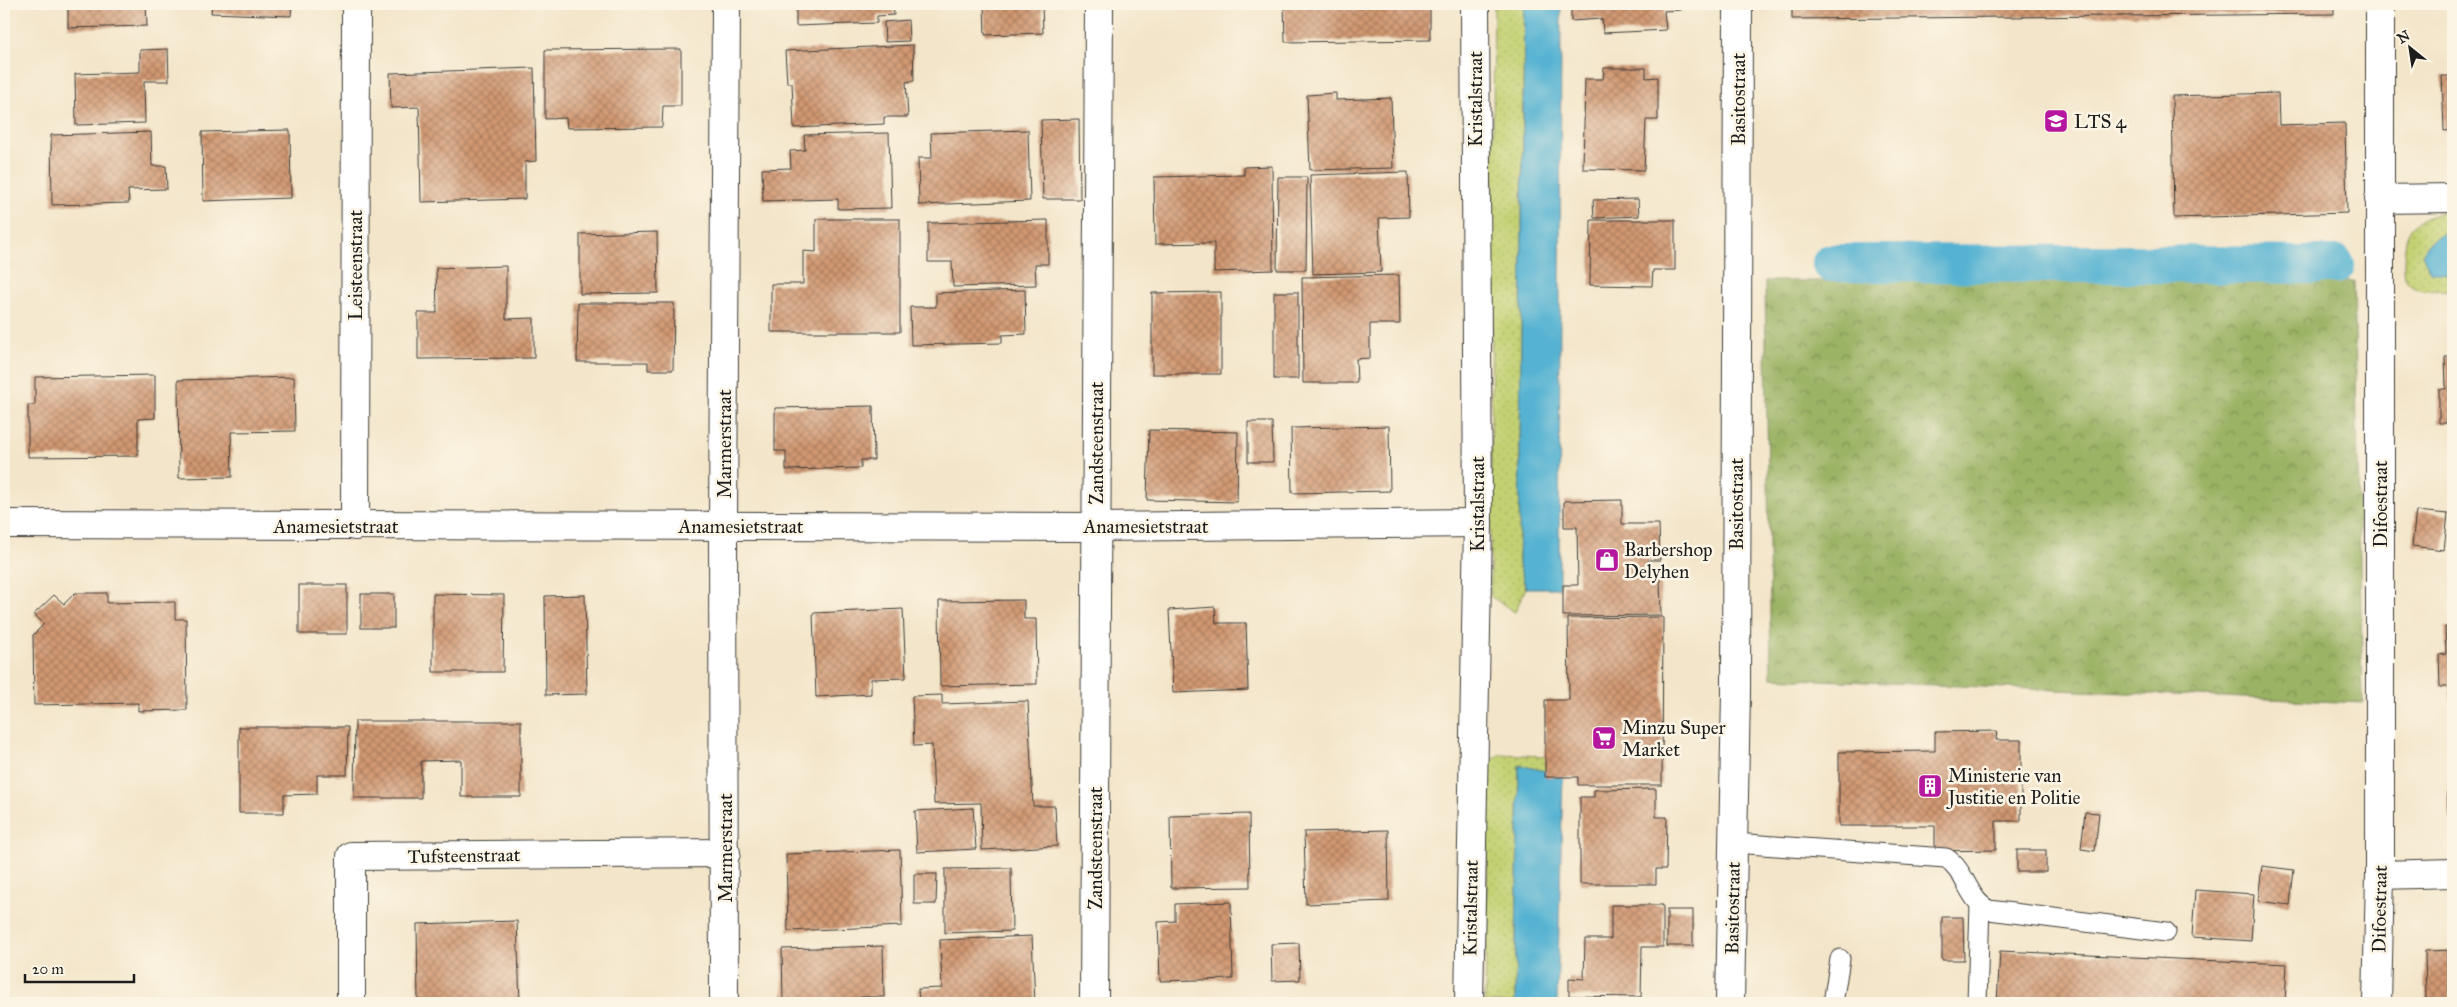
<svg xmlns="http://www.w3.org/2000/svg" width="2457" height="1007" viewBox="0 0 2457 1007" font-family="'IM FELL Great Primer',serif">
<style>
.green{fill:url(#green-dots);stroke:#707648}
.forest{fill:url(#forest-crowns);stroke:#5c6840}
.water{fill:#54b2d2;stroke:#386777}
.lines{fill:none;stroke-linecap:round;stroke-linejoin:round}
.canal{stroke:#54b2d2;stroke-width:38}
.building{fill:url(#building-cross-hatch)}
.lane-casing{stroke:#3c3a36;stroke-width:21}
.street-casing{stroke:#3c3a36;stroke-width:30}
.secondary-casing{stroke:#3c3a36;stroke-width:30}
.lane{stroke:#fff;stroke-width:19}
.street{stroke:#fff;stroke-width:28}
.secondary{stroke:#fff;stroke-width:28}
.labels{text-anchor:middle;stroke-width:5;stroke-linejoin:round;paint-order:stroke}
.street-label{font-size:19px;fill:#1c1c1c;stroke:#fcf5e5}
.poi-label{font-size:19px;fill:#1c1c1c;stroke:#fcf5e5;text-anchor:start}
</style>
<defs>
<pattern id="green-dots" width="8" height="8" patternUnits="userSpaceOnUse" patternTransform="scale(1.25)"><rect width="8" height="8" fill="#c4d173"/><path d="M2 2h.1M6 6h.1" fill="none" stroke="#a8b363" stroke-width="1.8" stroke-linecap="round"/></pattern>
<pattern id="forest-crowns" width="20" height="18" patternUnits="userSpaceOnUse" patternTransform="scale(1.25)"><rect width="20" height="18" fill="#9bb365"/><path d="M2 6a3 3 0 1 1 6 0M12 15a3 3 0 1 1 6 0" fill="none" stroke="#7e9152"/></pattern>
<pattern id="building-cross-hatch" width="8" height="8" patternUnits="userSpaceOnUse" patternTransform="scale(1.25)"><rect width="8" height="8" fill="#d19872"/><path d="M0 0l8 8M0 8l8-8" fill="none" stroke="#a97b5d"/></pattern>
</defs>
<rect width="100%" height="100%" fill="#fcf5e5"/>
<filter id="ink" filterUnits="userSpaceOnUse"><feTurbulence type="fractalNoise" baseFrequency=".02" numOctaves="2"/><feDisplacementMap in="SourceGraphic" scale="10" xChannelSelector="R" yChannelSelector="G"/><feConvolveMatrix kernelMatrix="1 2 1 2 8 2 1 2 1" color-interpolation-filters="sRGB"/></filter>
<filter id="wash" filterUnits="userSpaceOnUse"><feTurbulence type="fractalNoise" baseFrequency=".0096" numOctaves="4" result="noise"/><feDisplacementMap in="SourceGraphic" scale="20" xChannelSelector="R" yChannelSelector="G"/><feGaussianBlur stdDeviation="1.12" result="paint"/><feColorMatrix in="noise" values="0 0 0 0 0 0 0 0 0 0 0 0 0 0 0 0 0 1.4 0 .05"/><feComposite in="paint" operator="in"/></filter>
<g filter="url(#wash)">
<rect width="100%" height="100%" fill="#f3e5c9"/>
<g class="green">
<polygon points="1494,4 1524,4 1519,565 1526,588 1515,612 1490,596"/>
<path d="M 2443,212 L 2453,212 L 2453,234 L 2442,234 L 2430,271 L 2453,275 L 2453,290 C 2441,290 2421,293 2411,285 C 2404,280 2404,271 2404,264 C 2405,228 2408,223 2443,212 Z"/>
<polygon points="1500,754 1544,756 1563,775 1519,766 1515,1003 1485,1003 1489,763"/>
</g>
<polygon class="forest" points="1765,281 2354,281 2363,703 1771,678"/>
<g class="water">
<polygon points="1524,4 1561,4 1559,588 1526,588 1519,565"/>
<polygon points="2442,234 2453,234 2453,275 2430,272 2422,253 2429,243"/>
<polygon points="1519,765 1563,775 1557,1003 1515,1003"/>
</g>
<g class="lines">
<polyline class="canal" points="1831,263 2336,265"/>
</g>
<g id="blocks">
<g class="building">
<polygon points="68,4 146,4 147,26 68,28"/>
<polygon points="212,4 292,4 291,16 211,13"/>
<polygon points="796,4 893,4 894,15 877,16 877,23 796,26"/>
<polygon points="984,4 1042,4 1043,33 985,35"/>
<polygon points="1284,4 1430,4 1430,40 1285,42"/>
<polygon points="1571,4 1680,4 1681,10 1664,11 1666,30 1603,33 1602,19 1571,21"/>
<polygon points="1792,4 2334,4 2334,14 1792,19"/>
<polygon points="908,20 909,41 885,42 884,22"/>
<polygon points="913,45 914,81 906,82 908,117 884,117 884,124 794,128 792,83 787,83 785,51"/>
<polygon points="168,49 169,81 144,81 145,123 76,125 75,74 140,72 140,50"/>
<polygon points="681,49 681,106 663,106 662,127 567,128 566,118 545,119 545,50"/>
<polygon points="534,68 536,161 525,162 525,199 421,202 419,107 391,108 390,73"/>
<polygon points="1604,68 1646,68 1646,78 1658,77 1658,120 1646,120 1644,170 1583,169 1585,79 1603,79"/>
<polygon points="2442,76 2453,76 2453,130 2444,131"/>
<polygon points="1336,93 1336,100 1391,98 1393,168 1310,170 1307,95"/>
<polygon points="2278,93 2279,125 2345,123 2347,213 2174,218 2172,96"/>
<polygon points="1079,119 1080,199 1043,199 1041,120"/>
<polygon points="290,130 291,198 203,201 202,132"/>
<polygon points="1028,130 1030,201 919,205 918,158 932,158 931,133"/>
<polygon points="151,132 152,166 166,166 167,189 128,190 129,203 52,205 51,135"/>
<polygon points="889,133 891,208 838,209 838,199 763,201 762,169 791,168 790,151 805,150 804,135"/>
<polygon points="1272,166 1273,270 1214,272 1214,243 1155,244 1154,177 1244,175 1244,167"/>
<polygon points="1408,172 1409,217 1379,218 1381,272 1313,274 1310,175"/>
<polygon points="1278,177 1307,177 1306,270 1277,270"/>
<polygon points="1638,199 1639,216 1594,218 1593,200"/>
<polygon points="816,219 900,219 900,332 771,332 771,284 803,284 803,251 816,252"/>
<polygon points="1048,220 1048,264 1035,264 1036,285 953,287 952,262 928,262 928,223"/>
<polygon points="1591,220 1675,220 1675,270 1653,270 1652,286 1590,285"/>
<polygon points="657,232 658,293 580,294 580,234"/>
<polygon points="506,266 506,319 534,318 534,358 418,359 418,313 437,313 436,268"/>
<polygon points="1399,275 1400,324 1370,324 1370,358 1356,359 1357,383 1303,383 1302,277"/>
<polygon points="1025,290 1026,334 1002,335 1002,343 911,345 910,307 936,307 936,293"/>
<polygon points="1221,292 1221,374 1152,374 1152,293"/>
<rect x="1274" y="292" width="24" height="87"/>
<polygon points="578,303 674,303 673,370 648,370 648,362 577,362"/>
<polygon points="2445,357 2453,357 2453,423 2439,423 2439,389 2446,389"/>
<polygon points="155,375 155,418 138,419 138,456 28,457 28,405 35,405 35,377"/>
<polygon points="294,377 295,431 231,432 232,477 179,478 178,380"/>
<polygon points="873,406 874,460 861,460 861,468 786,470 786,451 775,451 775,408"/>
<polygon points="1248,422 1272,422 1273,462 1248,462"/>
<polygon points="1389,426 1390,491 1292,493 1291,428"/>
<polygon points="1149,430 1238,432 1237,502 1147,500"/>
<polygon points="1622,500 1622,524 1659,524 1660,560 1649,560 1649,577 1660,577 1661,615 1563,616 1563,585 1578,585 1577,527 1564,527 1564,501"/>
<polygon points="2416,511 2448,514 2444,550 2412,546"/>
<rect x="299" y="585" width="48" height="49"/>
<polygon points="75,593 107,593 107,603 175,602 175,619 186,619 187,710 138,711 138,703 34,705 33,635 44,624 34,614 54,595 64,604"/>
<rect x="361" y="594" width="33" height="34"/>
<polygon points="433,594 504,595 503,672 433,672"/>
<polygon points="585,595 587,694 546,695 545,596"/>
<polygon points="1024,600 1024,619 1036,619 1037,684 940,686 939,601"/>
<polygon points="1215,607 1216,623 1246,623 1248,690 1173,693 1169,610"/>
<polygon points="903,609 906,678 871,679 871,694 816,697 813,613"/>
<polygon points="1663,617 1662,785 1578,785 1578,777 1545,777 1545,700 1569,700 1568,618"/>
<polygon points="2445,627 2453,627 2453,702 2451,702 2450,687 2440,687 2439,655 2446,654"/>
<polygon points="942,695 942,704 1028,701 1033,806 1055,806 1057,846 982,850 981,803 934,804 932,745 914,746 912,696"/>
<polygon points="355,721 521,721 521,797 461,797 461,760 421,761 421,798 354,798"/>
<polygon points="239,727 348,727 347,775 317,775 317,794 284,795 284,813 239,813"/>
<polygon points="1997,731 1996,740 2021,740 2021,821 1996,821 1996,850 1935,851 1935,826 1839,826 1839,752 1935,751 1935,732"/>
<rect x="2448" y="782" width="5" height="33"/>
<polygon points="1656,789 1656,817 1667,817 1666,869 1656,869 1656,884 1580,884 1580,797 1594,797 1594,790"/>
<polygon points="973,808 976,849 917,852 915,811"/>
<polygon points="2085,812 2099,813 2095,851 2081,849"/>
<polygon points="1249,814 1250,887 1171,888 1170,816"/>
<polygon points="1388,830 1389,901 1306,904 1304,832"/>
<polygon points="900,850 902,926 788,931 786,854"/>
<rect x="2017" y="850" width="29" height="22"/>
<polygon points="2262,866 2294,870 2290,905 2258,901"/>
<polygon points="1011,868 1012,931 945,933 945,869"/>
<polygon points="914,874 937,874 936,904 914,904"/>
<polygon points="2195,890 2254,894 2251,941 2192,937"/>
<polygon points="1231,902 1233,979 1160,981 1158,922 1175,921 1175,904"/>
<polygon points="1611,905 1663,905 1663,947 1642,947 1641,997 1569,996 1569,978 1584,979 1585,939 1611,939"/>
<rect x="1667" y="910" width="26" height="36"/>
<polygon points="1942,917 1963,917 1964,960 1942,960"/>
<polygon points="517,921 520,1003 418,1003 417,924"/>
<polygon points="1032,936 1035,1003 919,1003 918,989 942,988 940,940"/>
<polygon points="1299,943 1300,980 1272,981 1271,944"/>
<polygon points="883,946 884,997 860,997 860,1003 783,1003 782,949"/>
<polygon points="2453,950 2453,1003 2426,1003 2425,951"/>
<polygon points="2000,951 2287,964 2285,1003 1997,1003"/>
<polygon points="1306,999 1306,1003 1267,1003 1267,1000"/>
</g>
</g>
</g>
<g filter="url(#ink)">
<use href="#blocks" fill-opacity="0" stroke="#3c3a36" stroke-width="1"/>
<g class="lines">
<defs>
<g id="lane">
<path d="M 1734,843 L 1946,858 C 1966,870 1968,901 1989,910 L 2166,932"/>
<polyline points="1833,1003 1840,959"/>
<polyline points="1977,1003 1980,904"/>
</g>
<g id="street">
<polyline points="2379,199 2453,198"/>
<polyline points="4,524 1095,527 1478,523"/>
<polyline points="355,526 356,4"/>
<polyline points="2380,875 2453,873"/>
<polyline points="351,1003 351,856 726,853"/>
<polyline points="724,1003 723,526 726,4"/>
<polyline points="1094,1003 1099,4"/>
<polyline points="2377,1003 2380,875 2380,4"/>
</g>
<g id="secondary">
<polyline points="1469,1003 1478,523 1475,4"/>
<polyline points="1730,1003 1736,693 1738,4"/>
</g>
</defs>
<use href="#lane" class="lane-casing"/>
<use href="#street" class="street-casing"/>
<use href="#secondary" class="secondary-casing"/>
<use href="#lane" class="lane"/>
<use href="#street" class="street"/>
<use href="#secondary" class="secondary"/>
</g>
</g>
<defs>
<symbol id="school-square" viewBox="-11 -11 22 22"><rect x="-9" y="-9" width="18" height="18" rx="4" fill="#b5179e" stroke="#fcf5e5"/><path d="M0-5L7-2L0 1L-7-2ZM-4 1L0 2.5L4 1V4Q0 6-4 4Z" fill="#fff"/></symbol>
<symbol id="shop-square" viewBox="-11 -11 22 22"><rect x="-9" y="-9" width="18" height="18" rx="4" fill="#b5179e" stroke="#fcf5e5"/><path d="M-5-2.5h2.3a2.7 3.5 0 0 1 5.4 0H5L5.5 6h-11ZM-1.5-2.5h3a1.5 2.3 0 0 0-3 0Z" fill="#fff"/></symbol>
<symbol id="supermarket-square" viewBox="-11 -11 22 22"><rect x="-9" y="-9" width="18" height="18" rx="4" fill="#b5179e" stroke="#fcf5e5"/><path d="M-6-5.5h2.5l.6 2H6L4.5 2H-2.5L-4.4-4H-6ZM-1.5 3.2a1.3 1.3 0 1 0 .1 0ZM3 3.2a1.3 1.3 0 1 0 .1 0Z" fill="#fff"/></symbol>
<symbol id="building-square" viewBox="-11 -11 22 22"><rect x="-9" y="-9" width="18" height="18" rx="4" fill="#b5179e" stroke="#fcf5e5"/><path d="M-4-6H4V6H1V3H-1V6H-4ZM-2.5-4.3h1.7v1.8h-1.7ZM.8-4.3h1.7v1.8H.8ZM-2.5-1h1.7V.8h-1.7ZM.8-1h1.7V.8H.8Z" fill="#fff"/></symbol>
</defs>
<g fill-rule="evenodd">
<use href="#school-square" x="2042" y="107" width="28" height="28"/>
<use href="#shop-square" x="1593" y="546" width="28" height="28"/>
<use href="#supermarket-square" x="1590" y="724" width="28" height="28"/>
<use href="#building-square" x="1916" y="772" width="28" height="28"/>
</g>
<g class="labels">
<g class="street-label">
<text transform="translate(1475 99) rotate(-90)" y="7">Kristalstraat</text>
<text transform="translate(1738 99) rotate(-90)" y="7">Basitostraat</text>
<text transform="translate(355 265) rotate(-90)" y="7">Leisteenstraat</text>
<text transform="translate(1096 443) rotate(-90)" y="7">Zandsteenstraat</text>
<text transform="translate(724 444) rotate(-90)" y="7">Marmerstraat</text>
<text transform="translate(1477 504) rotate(-90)" y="7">Kristalstraat</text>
<text transform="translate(1736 504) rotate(-90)" y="7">Basitostraat</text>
<text transform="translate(2380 504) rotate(-90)" y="7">Difoestraat</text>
<text x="336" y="533">Anamesietstraat</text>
<text x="741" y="533">Anamesietstraat</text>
<text x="1146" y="533">Anamesietstraat</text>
<text transform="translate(725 848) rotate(-90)" y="7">Marmerstraat</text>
<text transform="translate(1095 848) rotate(-90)" y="7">Zandsteenstraat</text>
<text transform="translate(464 855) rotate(-1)" y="7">Tufsteenstraat</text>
<text transform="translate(1470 908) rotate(-89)" y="7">Kristalstraat</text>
<text transform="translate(1732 908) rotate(-89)" y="7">Basitostraat</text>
<text transform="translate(2379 909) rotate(-89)" y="7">Difoestraat</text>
</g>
<g class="poi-label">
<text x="2074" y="128">LTS 4</text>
<text x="1624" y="556">Barbershop<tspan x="1624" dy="22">Delyhen</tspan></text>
<text x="1622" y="734">Minzu Super<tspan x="1622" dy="22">Market</tspan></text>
<text x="1948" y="782">Ministerie van<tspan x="1948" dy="22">Justitie en Politie</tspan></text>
</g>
</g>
<rect width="2457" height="1007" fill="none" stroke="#fcf5e5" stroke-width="20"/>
<g transform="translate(2410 48) rotate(330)" stroke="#fcf5e5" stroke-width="4" paint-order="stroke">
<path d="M0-4L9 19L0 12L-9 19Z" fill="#1c1c1c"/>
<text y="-8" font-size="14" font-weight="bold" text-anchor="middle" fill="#1c1c1c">N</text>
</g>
<path d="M25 974v8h109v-8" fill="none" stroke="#1c1c1c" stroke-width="2.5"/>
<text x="32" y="974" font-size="15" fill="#1c1c1c" stroke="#fcf5e5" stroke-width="4" paint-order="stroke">20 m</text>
</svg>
